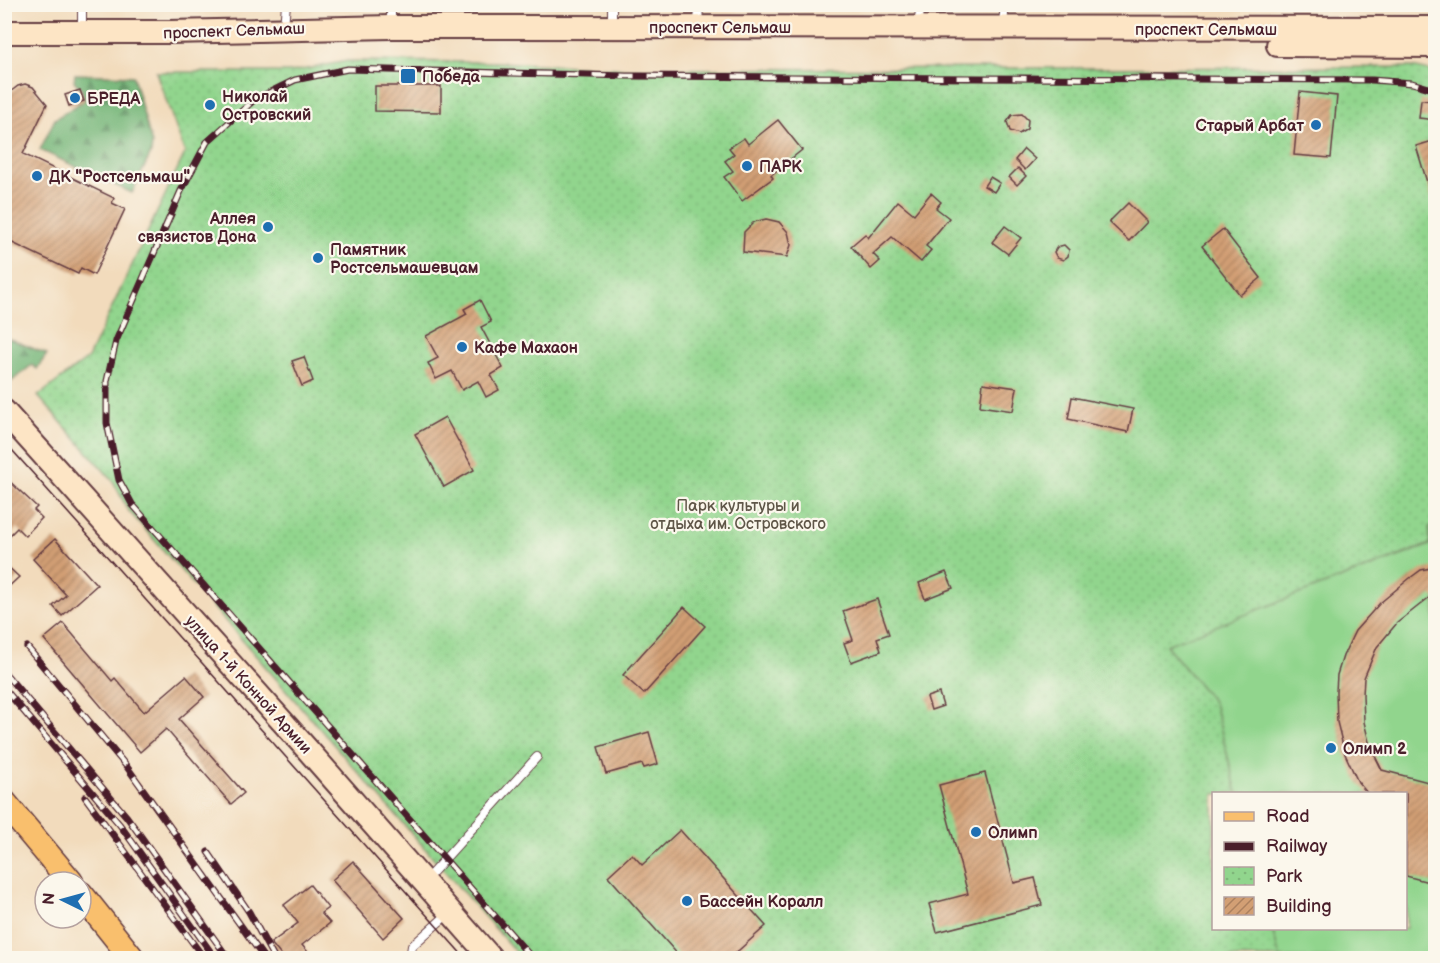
<svg xmlns="http://www.w3.org/2000/svg" width="1440" height="963" viewBox="0 0 1440 963" font-family="'Balsamiq Sans',sans-serif">
<style>
.grass{fill:#91d58d;stroke:#6e7a5c;stroke-width:1.5}
.forest{fill:url(#forest-firs);stroke:#5f6a52;stroke-width:1.5}
.park{fill:url(#park-dots);stroke:#6e7a5c;stroke-width:1.5}
.building{fill:url(#building-hatch)}
.lines{fill:none;stroke-linecap:round;stroke-linejoin:round}
.service-casing{stroke:#633b41;stroke-width:10}
.secondary-casing{stroke:#633b41;stroke-width:26}
.primary-casing{stroke:#633b41;stroke-width:27}
.service{stroke:#fff;stroke-width:8}
.secondary{stroke:#fde5c5;stroke-width:22}
.primary{stroke:#f9bf6d;stroke-width:24}
.tram{stroke:#4a1f2b;stroke-width:1.5}
.rail-casing{stroke:#4a1f2b;stroke-width:7}
.rail{stroke:#fbf7ec;stroke-width:4.5;stroke-dasharray:14;stroke-linecap:butt}
.poi-dot{fill:#1f6fb2;stroke:#fbf7ec;stroke-width:2}
.labels{text-anchor:middle;stroke-width:4.5;stroke-linejoin:round;paint-order:stroke}
.street-label{font-size:16px;fill:#4a1f2b;stroke:#fbf7ec}
.poi-label{font-size:16px;font-weight:bold;fill:#4a1f2b;stroke:#fbf7ec;text-anchor:start}
.park-label{font-size:16px;fill:#5f5648;stroke:#fbf7ec}
</style>
<defs>
<pattern id="forest-firs" width="22" height="20" patternUnits="userSpaceOnUse" patternTransform="scale(1.5)"><rect width="22" height="20" fill="#74b678"/><path d="M5 1l3.5 6h-7zM16 11l3.5 6h-7z" fill="#619363"/></pattern>
<pattern id="park-dots" width="8" height="8" patternUnits="userSpaceOnUse" patternTransform="scale(1.5)"><rect width="8" height="8" fill="#91d58d"/><path d="M2 2h.1M6 6h.1" fill="none" stroke="#7fb67a" stroke-width="1.8" stroke-linecap="round"/></pattern>
<pattern id="building-hatch" width="6" height="6" patternUnits="userSpaceOnUse" patternTransform="scale(1.5)"><rect width="6" height="6" fill="#d29f74"/><path d="M-1 1l2-2M0 6l6-6M5 7l2-2" fill="none" stroke="#ac815f"/></pattern>
</defs>
<rect width="100%" height="100%" fill="#fbf7ec"/>
<filter id="ink" filterUnits="userSpaceOnUse"><feTurbulence type="fractalNoise" baseFrequency=".0167" numOctaves="2"/><feDisplacementMap in="SourceGraphic" scale="12" xChannelSelector="R" yChannelSelector="G"/><feConvolveMatrix kernelMatrix="1 2 1 2 8 2 1 2 1" color-interpolation-filters="sRGB"/></filter>
<filter id="wash" filterUnits="userSpaceOnUse"><feTurbulence type="fractalNoise" baseFrequency=".008" numOctaves="4" result="noise"/><feDisplacementMap in="SourceGraphic" scale="24" xChannelSelector="R" yChannelSelector="G"/><feGaussianBlur stdDeviation="1.35" result="paint"/><feColorMatrix in="noise" values="0 0 0 0 0 0 0 0 0 0 0 0 0 0 0 0 0 1.4 0 .05"/><feComposite in="paint" operator="in"/></filter>
<g filter="url(#wash)">
<rect width="100%" height="100%" fill="#f2dbbc"/>
<polygon class="grass" points="1435,524 1435,958 1280,958 1272,929 1406,928 1406,794 1237,793 1214,703 1165,644 1430,545 1429,527"/>
<g class="forest">
<polygon points="75,74 133,76 152,144 151,153 132,193 40,150 55,119 85,100 81,88 74,81"/>
<polygon points="5,337 47,354 37,369 32,365 7,385 5,382"/>
</g>
<polygon class="park" points="347,61 498,62 633,69 1412,67 1435,72 1436,524 1429,527 1430,544 1166,645 1214,703 1237,793 1214,794 1214,928 1272,929 1280,958 521,958 128,510 113,481 38,396 88,358 185,153 156,72 291,72"/>
<g id="blocks">
<g class="building">
<polygon points="25,84 33,87 47,104 23,154 114,198 112,203 125,209 94,275 81,268 78,274 4,239 4,90 10,92 18,86"/>
<polygon points="375,86 441,86 441,112 375,111"/>
<polygon points="80,90 84,101 69,106 65,95"/>
<polygon points="1300,92 1337,96 1331,158 1294,155"/>
<polygon points="1421,100 1436,101 1436,120 1419,118"/>
<polygon points="1022,114 1028,120 1027,129 1019,134 1010,131 1007,122 1012,115"/>
<polygon points="778,120 802,150 771,175 773,178 742,201 724,177 733,171 725,161 734,154 729,148 744,138 748,144"/>
<polygon points="1436,140 1436,202 1433,202 1416,146"/>
<polygon points="1024,149 1035,159 1025,170 1015,160"/>
<polygon points="1018,168 1026,176 1017,185 1009,177"/>
<polygon points="990,177 1000,183 994,192 984,186"/>
<polygon points="931,193 941,202 936,208 949,218 926,246 931,250 921,262 892,237 873,254 880,261 871,269 851,246 865,234 868,238 898,201 914,214"/>
<polygon points="1128,203 1147,222 1129,241 1109,222"/>
<polygon points="766,219 779,222 788,232 791,245 787,257 743,252 744,232 754,222"/>
<polygon points="1005,226 1021,238 1008,254 992,242"/>
<polygon points="1223,229 1261,278 1240,295 1202,246"/>
<polygon points="1064,245 1069,250 1068,256 1063,260 1057,258 1054,252 1057,247"/>
<polygon points="480,300 491,322 481,327 503,368 491,375 499,390 486,397 478,381 462,390 452,371 436,379 428,363 438,358 426,336 467,314 464,309"/>
<polygon points="304,357 313,381 302,386 292,361"/>
<polygon points="983,383 1017,388 1013,411 980,406"/>
<polygon points="1072,397 1133,409 1128,432 1068,419"/>
<polygon points="445,417 474,470 444,487 415,434"/>
<polygon points="4,476 37,507 34,510 42,518 25,536 17,528 4,541"/>
<polygon points="55,539 97,585 62,616 53,606 66,595 33,559"/>
<polygon points="4,563 19,577 4,591"/>
<polygon points="1436,567 1436,598 1431,596 1397,623 1377,647 1364,678 1363,695 1364,722 1370,746 1382,770 1436,784 1436,884 1406,876 1406,794 1368,794 1358,782 1345,754 1337,722 1336,692 1337,675 1343,656 1355,631 1380,603 1410,578 1421,570"/>
<polygon points="946,572 953,588 925,599 919,583"/>
<polygon points="877,599 889,634 877,638 881,651 851,662 844,643 853,640 843,611"/>
<polygon points="684,607 705,626 644,694 623,675"/>
<polygon points="63,623 112,681 115,678 144,712 186,676 204,697 179,719 244,793 231,804 166,729 140,752 44,639"/>
<polygon points="939,693 943,706 931,710 927,697"/>
<polygon points="649,732 658,764 644,768 642,764 606,774 598,747"/>
<polygon points="985,773 1014,883 1035,878 1042,905 937,932 929,904 968,894 939,785"/>
<polygon points="680,830 766,926 730,958 681,958 608,876 632,854 642,865"/>
<polygon points="353,861 404,918 383,938 332,880"/>
<polygon points="310,885 328,908 321,913 330,923 302,945 313,958 283,958 271,943 298,923 284,905"/>
</g>
</g>
</g>
<g filter="url(#ink)">
<use href="#blocks" fill-opacity="0" stroke="#633b41" stroke-width="1.5"/>
<g class="lines">
<defs>
<g id="service">
<polyline points="82,4 82,30"/>
<polyline points="391,4 391,25"/>
<polyline points="919,24 920,4"/>
<polyline points="1003,24 1005,4"/>
<polyline points="612,25 612,4"/>
<polyline points="698,26 699,4"/>
<polyline points="284,27 286,4"/>
<polyline points="425,881 537,757"/>
<polyline points="4,909 5,909"/>
<polyline points="410,958 412,946 449,913"/>
</g>
<g id="secondary">
<polyline points="4,32 169,32 391,27 1436,28"/>
<polyline points="1278,45 1436,46"/>
<polyline points="4,411 307,749 491,958"/>
</g>
<g id="primary">
<polyline points="4,802 71,882"/>
<polyline points="81,894 132,958"/>
</g>
</defs>
<use href="#service" class="service-casing"/>
<use href="#secondary" class="secondary-casing"/>
<use href="#primary" class="primary-casing"/>
<use href="#service" class="service"/>
<use href="#secondary" class="secondary"/>
<use href="#primary" class="primary"/>
<polyline class="tram" points="4,441 465,958"/>
<defs>
<g id="rail">
<polyline points="27,647 127,767 264,958"/>
<polyline points="4,672 127,817 228,958"/>
<polyline points="4,688 120,825 215,958"/>
<polyline points="85,797 204,958"/>
<polyline points="208,852 249,912 274,958"/>
<polyline points="532,958 132,504 119,480 107,423 107,381 116,341 181,191 207,142 254,100 295,80 348,69 626,76 1372,80 1412,83 1436,90"/>
</g>
</defs>
<use href="#rail" class="rail-casing"/>
<use href="#rail" class="rail"/>
</g>
</g>
<g class="poi-dot">
<rect x="400" y="68" width="16" height="16" rx="3"/>
<circle cx="75" cy="98" r="6"/>
<circle cx="210" cy="105" r="6"/>
<circle cx="1316" cy="125" r="6"/>
<circle cx="747" cy="166" r="6"/>
<circle cx="37" cy="176" r="6"/>
<circle cx="268" cy="227" r="6"/>
<circle cx="318" cy="258" r="6"/>
<circle cx="462" cy="347" r="6"/>
<circle cx="1331" cy="748" r="6"/>
<circle cx="976" cy="832" r="6"/>
<circle cx="687" cy="901" r="6"/>
</g>
<g class="labels">
<g class="street-label">
<text x="720" y="33">проспект Сельмаш</text>
<text x="1206" y="35">проспект Сельмаш</text>
<text transform="translate(234 30) rotate(-2)" y="6">проспект Сельмаш</text>
<text transform="translate(249 684) rotate(48)" y="6">улица 1-й Конной Армии</text>
</g>
<g class="poi-label">
<text x="422" y="82">Победа</text>
<text x="222" y="102">Николай<tspan x="222" dy="18">Островский</tspan></text>
<text x="87" y="104">БРЕДА</text>
<text x="1304" y="131" text-anchor="end">Старый Арбат</text>
<text x="759" y="172">ПАРК</text>
<text x="49" y="182">ДК "Ростсельмаш"</text>
<text x="256" y="224" text-anchor="end">Аллея<tspan x="256" dy="18">связистов Дона</tspan></text>
<text x="330" y="255">Памятник<tspan x="330" dy="18">Ростсельмашевцам</tspan></text>
<text x="474" y="353">Кафе Махаон</text>
<text x="1343" y="754">Олимп 2</text>
<text x="988" y="838">Олимп</text>
<text x="699" y="907">Бассейн Коралл</text>
</g>
<g class="park-label">
<text x="738" y="511">Парк культуры и<tspan x="738" dy="18">отдыха им. Островского</tspan></text>
</g>
</g>
<rect width="1440" height="963" fill="none" stroke="#fbf7ec" stroke-width="24"/>
<rect x="1212" y="792" width="195" height="138" fill="#fbf7ec" stroke="#b4a19f" stroke-width="1.5"/>
<rect x="1224" y="812" width="30" height="9" fill="#f9bf6d" stroke="#b4a19f" stroke-width="1.5"/>
<text x="1266" y="822" font-size="18" fill="#4a1f2b">Road</text>
<rect x="1224" y="842" width="30" height="9" fill="#4a1f2b" stroke="#b4a19f" stroke-width="1.5"/>
<text x="1266" y="852" font-size="18" fill="#4a1f2b">Railway</text>
<rect x="1224" y="867" width="30" height="18" fill="url(#park-dots)" stroke="#b4a19f" stroke-width="1.5"/>
<text x="1266" y="882" font-size="18" fill="#4a1f2b">Park</text>
<rect x="1224" y="897" width="30" height="18" fill="url(#building-hatch)" stroke="#b4a19f" stroke-width="1.5"/>
<text x="1266" y="912" font-size="18" fill="#4a1f2b">Building</text>
<g transform="translate(63 900) rotate(275)"><circle r="28" fill="#fbf7ec" stroke="#b4a19f" stroke-width="1.5"/>
<path d="M0-4.5L10 22L0 15L-10 22Z" fill="#1f6fb2"/>
<text y="-9" font-size="16" font-weight="bold" text-anchor="middle" fill="#4a1f2b">N</text>
</g>
</svg>
